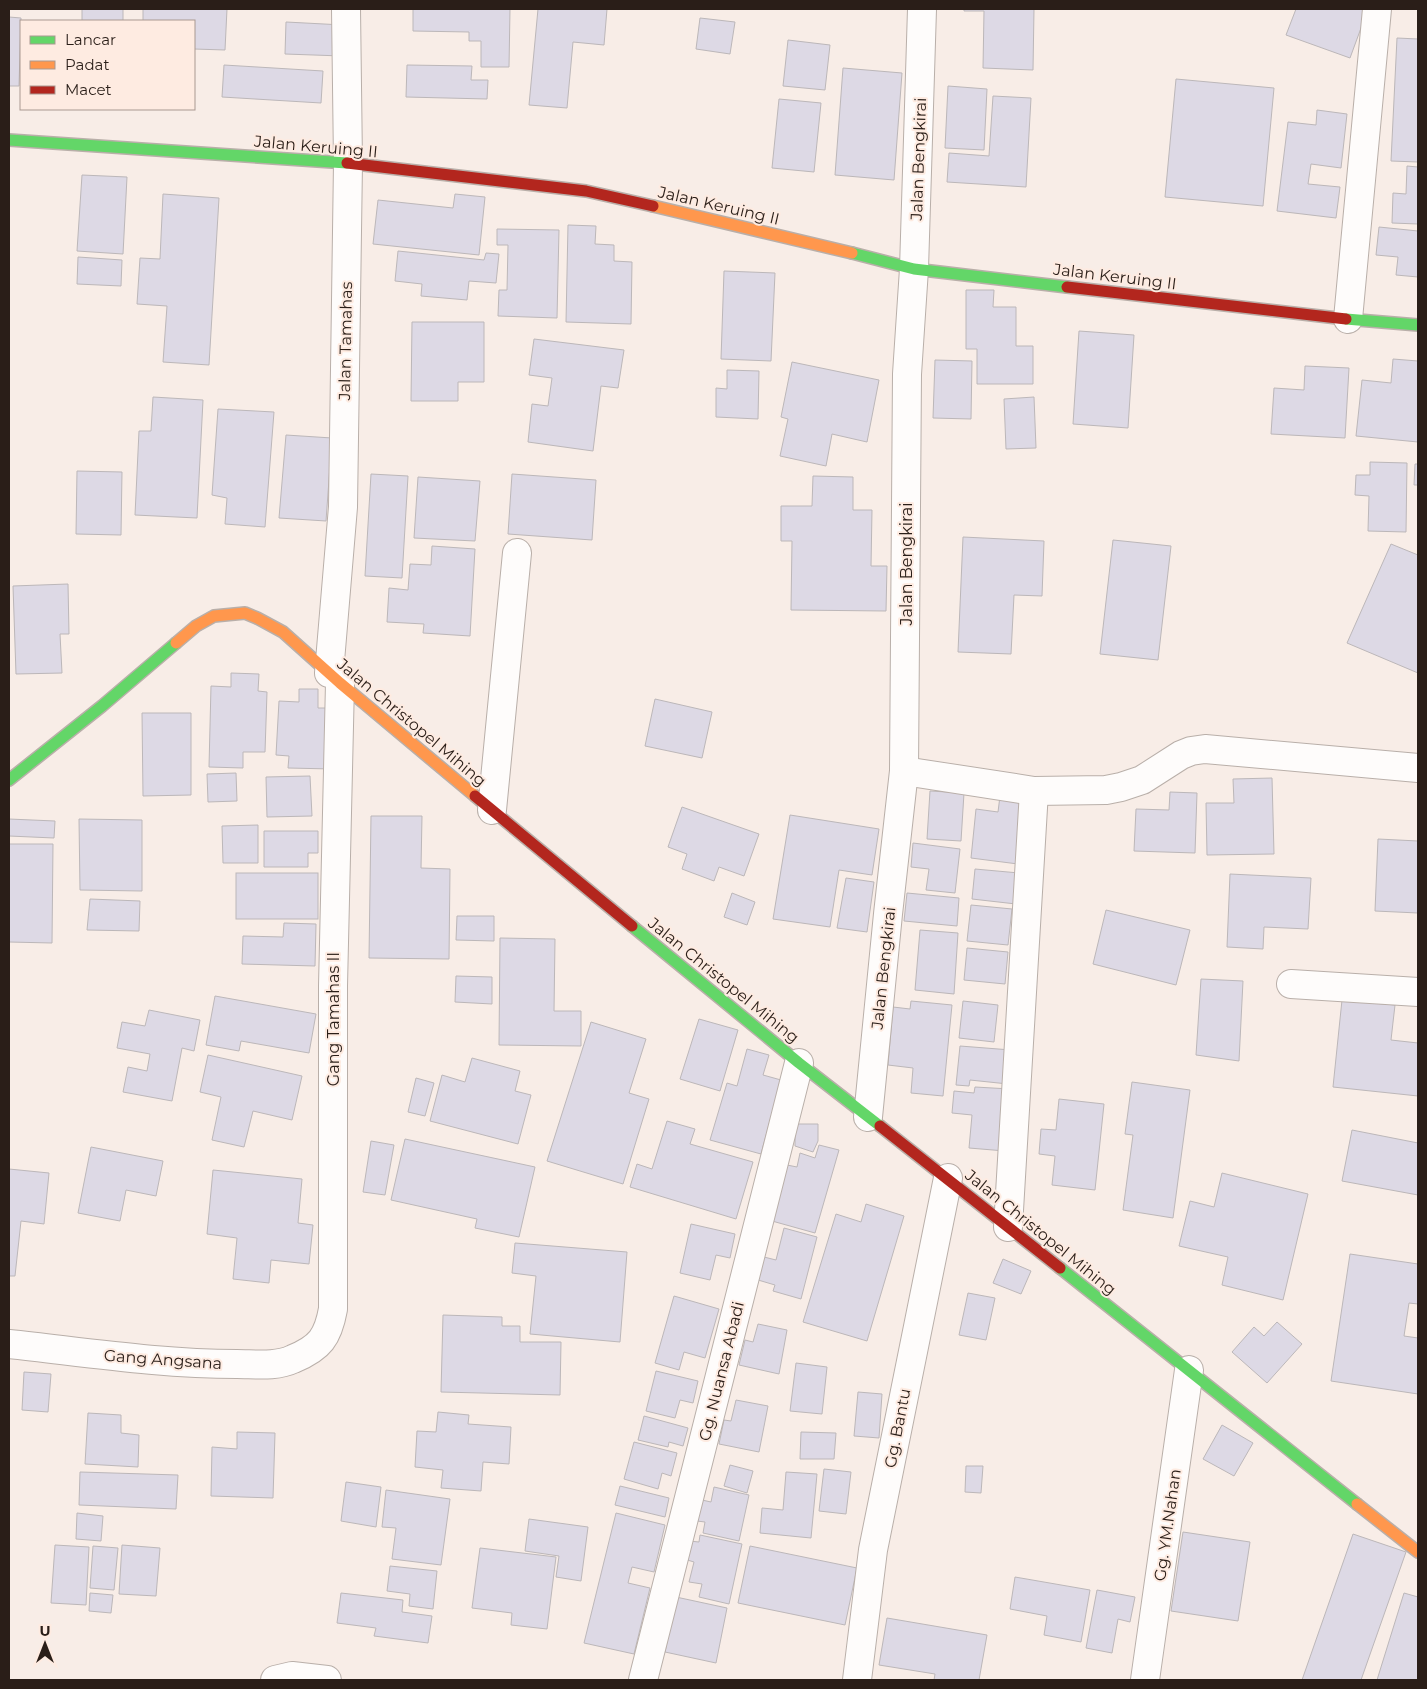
<svg xmlns="http://www.w3.org/2000/svg" width="1427" height="1689" viewBox="0 0 1427 1689" font-family="Montserrat,sans-serif">
<style>
.building{fill:#ddd9e5;stroke:#bcb7b9}
.lines{fill:none;stroke-linecap:round;stroke-linejoin:round}
.street-casing{stroke:#b9afa9;stroke-width:30}
.fast-casing{stroke:#b9afa9;stroke-width:14}
.slow-casing{stroke:#b9afa9;stroke-width:14}
.jam-casing{stroke:#b9afa9;stroke-width:14}
.street{stroke:#fefcfb;stroke-width:28}
.fast{stroke:#63d668;stroke-width:11}
.slow{stroke:#ff974d;stroke-width:11}
.jam{stroke:#b3261e;stroke-width:11}
.labels{text-anchor:middle;stroke-width:4;stroke-linejoin:round;paint-order:stroke}
.street-label{font-size:16px;fill:#2a1e18;stroke:#feebe1}
</style>
<rect width="100%" height="100%" fill="#f8ede7"/>
<g class="building">
<rect x="82" y="9" width="41" height="12"/>
<polygon points="143,9 227,9 225,50 194,49 194,21 143,21"/>
<polygon points="413,9 510,9 509,67 481,67 481,41 469,41 469,32 413,31"/>
<polygon points="538,9 607,9 604,45 573,42 567,108 529,105"/>
<polygon points="964,9 1034,9 1033,70 983,68 984,11 964,11"/>
<polygon points="1296,9 1368,9 1350,58 1286,35"/>
<polygon points="9,17 21,18 19,86 9,86"/>
<polygon points="700,18 735,22 730,54 696,49"/>
<polygon points="286,22 343,25 342,56 285,54"/>
<polygon points="1397,38 1418,39 1418,162 1391,161"/>
<polygon points="788,40 830,45 825,90 783,86"/>
<polygon points="224,65 323,71 321,103 222,97"/>
<polygon points="407,65 472,66 471,80 488,80 487,99 406,97"/>
<polygon points="843,68 902,73 894,180 835,175"/>
<polygon points="1176,79 1274,88 1263,206 1165,197"/>
<polygon points="948,86 987,89 984,150 945,148"/>
<polygon points="993,96 1031,98 1026,187 947,182 949,153 989,156"/>
<polygon points="779,99 821,103 814,172 772,168"/>
<polygon points="1317,110 1347,114 1341,168 1311,164 1308,184 1340,187 1336,218 1277,211 1288,122 1316,125"/>
<polygon points="1407,166 1418,167 1418,224 1392,223 1393,193 1406,194"/>
<polygon points="82,175 127,177 123,254 77,251"/>
<polygon points="163,194 219,198 209,365 163,362 167,306 137,304 140,258 160,259"/>
<polygon points="455,194 485,197 479,255 373,244 378,200 453,208"/>
<polygon points="568,225 596,226 595,244 614,245 614,261 632,262 631,324 566,322"/>
<polygon points="1379,227 1418,231 1418,277 1396,275 1398,257 1376,255"/>
<polygon points="497,229 559,230 557,318 498,316 499,290 507,290 508,245 497,245"/>
<polygon points="398,251 484,260 486,253 499,254 496,283 469,281 467,300 421,296 422,284 395,281"/>
<polygon points="78,257 122,260 121,286 77,284"/>
<polygon points="724,271 775,273 771,361 721,359"/>
<polygon points="966,290 994,290 993,307 1016,307 1016,346 1033,346 1033,384 977,384 977,349 966,349"/>
<polygon points="412,322 484,322 484,382 458,382 458,401 411,401"/>
<polygon points="1079,331 1134,335 1128,428 1073,424"/>
<polygon points="534,339 624,350 618,388 601,386 593,451 528,442 532,404 548,406 552,378 529,375"/>
<polygon points="1393,359 1418,361 1418,442 1356,436 1362,380 1391,383"/>
<polygon points="935,360 972,361 971,419 933,418"/>
<polygon points="792,362 879,380 867,442 832,434 826,466 780,456 788,419 781,417"/>
<polygon points="1305,366 1349,368 1345,438 1271,434 1274,388 1304,390"/>
<polygon points="727,370 759,371 758,419 716,417 716,388 727,389"/>
<polygon points="153,397 203,400 197,518 135,515 139,431 151,431"/>
<polygon points="1034,397 1036,448 1006,449 1004,399"/>
<polygon points="218,409 274,412 265,527 225,524 227,498 212,495"/>
<polygon points="286,435 332,438 326,521 279,518"/>
<polygon points="1370,462 1407,463 1406,532 1368,531 1369,496 1355,495 1356,475 1370,475"/>
<polygon points="1415,464 1418,464 1418,485 1414,485"/>
<polygon points="77,471 122,472 121,535 76,534"/>
<polygon points="371,474 408,476 402,578 365,576"/>
<polygon points="512,474 596,480 592,540 508,534"/>
<polygon points="813,476 853,477 853,510 872,510 871,566 887,566 886,611 791,610 792,541 781,541 781,506 812,506"/>
<polygon points="418,477 480,481 475,541 414,538"/>
<polygon points="963,537 1044,541 1042,596 1014,595 1011,654 958,652"/>
<polygon points="1113,540 1171,546 1158,660 1100,654"/>
<polygon points="1391,544 1418,555 1418,673 1347,643"/>
<polygon points="432,546 475,549 470,636 423,633 424,624 387,622 389,588 408,590 410,564 431,565"/>
<polygon points="68,584 69,634 60,634 62,673 16,674 13,586"/>
<polygon points="231,673 259,674 258,691 267,692 265,752 243,752 243,768 209,767 211,686 231,687"/>
<polygon points="299,689 318,689 318,708 335,708 332,769 288,768 289,756 276,755 279,701 299,702"/>
<polygon points="655,699 712,712 702,758 645,746"/>
<polygon points="142,713 191,713 191,795 143,796"/>
<polygon points="236,773 237,801 208,802 207,774"/>
<polygon points="310,776 312,816 267,817 266,777"/>
<polygon points="1272,778 1274,854 1207,855 1206,803 1234,803 1233,779"/>
<polygon points="930,791 964,793 961,841 927,839"/>
<polygon points="1170,792 1197,793 1195,853 1134,851 1136,809 1169,810"/>
<polygon points="1000,796 1025,799 1018,864 971,858 976,809 998,812"/>
<polygon points="682,807 759,834 744,876 719,867 714,881 682,869 687,854 668,847"/>
<polygon points="790,815 879,829 872,875 839,870 830,927 773,919"/>
<polygon points="371,816 422,816 421,868 450,869 449,959 369,958"/>
<polygon points="9,819 55,821 54,838 9,836"/>
<polygon points="79,819 142,820 142,891 80,890"/>
<polygon points="258,825 258,863 223,863 222,826"/>
<polygon points="264,831 318,831 318,853 308,853 308,867 264,867"/>
<polygon points="1378,839 1418,841 1418,913 1375,911"/>
<polygon points="913,843 960,849 955,893 926,890 929,869 911,867"/>
<polygon points="9,844 53,844 52,943 9,942"/>
<polygon points="975,869 1019,873 1016,904 972,899"/>
<rect x="236" y="873" width="82" height="46"/>
<polygon points="1230,874 1311,878 1308,929 1264,927 1263,949 1227,947"/>
<polygon points="846,878 874,882 867,932 837,928"/>
<polygon points="732,893 755,902 747,925 724,917"/>
<polygon points="907,893 959,898 957,926 904,921"/>
<polygon points="90,899 140,901 139,931 87,930"/>
<polygon points="971,905 1012,909 1008,945 967,941"/>
<polygon points="1106,910 1190,930 1176,985 1093,964"/>
<polygon points="457,916 494,916 494,941 456,940"/>
<polygon points="284,923 316,924 315,966 242,964 243,936 283,937"/>
<polygon points="920,930 958,933 954,994 915,990"/>
<polygon points="500,938 555,939 554,1011 581,1011 581,1046 499,1045"/>
<polygon points="967,948 1008,952 1005,984 964,980"/>
<polygon points="456,976 492,977 492,1004 455,1002"/>
<polygon points="1201,979 1243,981 1239,1061 1196,1055"/>
<polygon points="215,996 316,1014 309,1053 241,1041 239,1051 206,1045"/>
<polygon points="1342,1000 1395,1005 1391,1040 1418,1043 1418,1096 1333,1087"/>
<polygon points="911,1001 952,1005 943,1096 911,1093 913,1068 888,1065 893,1007 910,1009"/>
<polygon points="963,1001 998,1005 994,1042 959,1038"/>
<polygon points="149,1010 200,1020 194,1051 182,1048 172,1101 123,1092 128,1067 147,1071 150,1054 117,1048 122,1022 145,1026"/>
<polygon points="699,1019 738,1030 720,1091 680,1079"/>
<polygon points="591,1022 646,1039 629,1093 649,1099 623,1184 547,1161"/>
<polygon points="960,1046 1011,1050 1008,1084 970,1080 969,1086 956,1085"/>
<polygon points="747,1049 769,1055 763,1075 781,1080 761,1154 710,1140 727,1083 737,1086"/>
<polygon points="208,1055 302,1076 292,1120 253,1111 244,1147 212,1140 221,1097 200,1092"/>
<polygon points="472,1058 520,1071 515,1091 531,1095 518,1144 430,1121 442,1075 465,1082"/>
<polygon points="416,1078 434,1083 425,1116 408,1112"/>
<polygon points="1132,1082 1190,1090 1173,1218 1123,1210 1133,1135 1125,1134"/>
<polygon points="975,1087 1010,1089 1005,1151 969,1148 972,1115 952,1113 954,1091 974,1093"/>
<polygon points="1059,1099 1104,1104 1095,1190 1052,1185 1055,1156 1039,1154 1041,1129 1056,1130"/>
<polygon points="667,1121 695,1129 690,1144 753,1162 736,1219 630,1187 637,1164 652,1169"/>
<polygon points="795,1124 818,1124 818,1141 813,1152 795,1146"/>
<polygon points="1352,1130 1418,1143 1418,1195 1342,1181"/>
<polygon points="405,1139 535,1167 519,1237 475,1228 477,1219 391,1200"/>
<polygon points="371,1141 394,1145 385,1195 363,1192"/>
<polygon points="819,1145 839,1150 815,1233 772,1221 787,1165 797,1167 800,1153 815,1158"/>
<polygon points="91,1147 163,1161 156,1196 126,1190 120,1221 78,1213"/>
<polygon points="9,1169 49,1173 44,1224 21,1221 15,1276 9,1276"/>
<polygon points="213,1170 302,1179 298,1223 313,1225 309,1264 271,1260 269,1283 233,1279 237,1238 207,1234"/>
<polygon points="1222,1173 1308,1194 1283,1300 1222,1285 1228,1257 1179,1246 1190,1201 1214,1207"/>
<polygon points="866,1204 904,1216 867,1341 803,1322 836,1214 861,1222"/>
<polygon points="691,1224 735,1234 730,1258 716,1255 710,1280 680,1273"/>
<polygon points="784,1228 817,1237 801,1299 773,1291 775,1285 758,1280 764,1257 776,1260"/>
<polygon points="515,1243 627,1252 620,1342 530,1334 536,1276 512,1273"/>
<polygon points="1350,1254 1418,1264 1418,1304 1409,1303 1404,1336 1418,1338 1418,1394 1331,1381"/>
<polygon points="1003,1259 1031,1271 1021,1294 993,1283"/>
<polygon points="968,1293 995,1298 986,1340 959,1335"/>
<polygon points="674,1296 719,1309 705,1358 684,1352 679,1370 655,1363"/>
<polygon points="443,1315 502,1317 502,1326 520,1326 520,1342 561,1342 560,1395 441,1392"/>
<polygon points="1277,1322 1302,1344 1267,1383 1232,1352 1254,1327 1264,1336"/>
<polygon points="758,1324 787,1330 779,1374 739,1365 745,1340 753,1342"/>
<polygon points="796,1363 827,1367 822,1414 790,1411"/>
<polygon points="656,1371 698,1381 693,1403 680,1400 675,1418 646,1411"/>
<polygon points="24,1372 51,1374 48,1412 22,1410"/>
<polygon points="858,1392 882,1394 879,1438 854,1436"/>
<polygon points="736,1400 768,1406 759,1452 719,1444 724,1420 731,1421"/>
<polygon points="438,1412 469,1415 468,1424 511,1427 509,1464 483,1462 481,1491 441,1488 443,1470 415,1467 417,1431 436,1432"/>
<polygon points="88,1413 121,1415 121,1433 139,1435 138,1467 85,1464"/>
<polygon points="644,1416 688,1428 683,1446 669,1442 668,1447 638,1440"/>
<polygon points="1222,1425 1253,1443 1234,1476 1203,1459"/>
<polygon points="237,1432 275,1433 273,1498 211,1496 212,1447 237,1449"/>
<polygon points="801,1432 836,1433 834,1459 800,1459"/>
<polygon points="634,1442 677,1453 671,1476 662,1473 658,1489 624,1479"/>
<polygon points="730,1465 753,1471 747,1493 724,1486"/>
<polygon points="966,1466 983,1466 981,1493 965,1492"/>
<polygon points="824,1469 851,1472 846,1514 819,1511"/>
<polygon points="80,1472 178,1475 176,1509 79,1505"/>
<polygon points="786,1472 817,1474 811,1538 760,1533 762,1508 783,1510"/>
<polygon points="346,1482 381,1487 376,1527 341,1521"/>
<polygon points="620,1486 669,1498 665,1517 615,1505"/>
<polygon points="714,1487 749,1495 739,1541 703,1533 705,1522 697,1521 702,1500 711,1502"/>
<polygon points="386,1490 450,1499 441,1565 392,1559 396,1528 382,1527"/>
<polygon points="77,1513 103,1516 101,1541 76,1539"/>
<polygon points="616,1513 665,1525 654,1572 632,1567 628,1583 650,1588 634,1654 584,1643"/>
<polygon points="529,1519 588,1527 581,1581 556,1577 559,1556 525,1551"/>
<polygon points="1183,1532 1250,1542 1238,1621 1171,1611"/>
<polygon points="1353,1534 1406,1552 1361,1680 1302,1680"/>
<polygon points="700,1535 742,1544 729,1604 699,1597 702,1584 689,1582 694,1562 684,1559 689,1541 699,1542"/>
<polygon points="55,1545 89,1547 86,1605 51,1603"/>
<polygon points="122,1545 160,1548 156,1596 119,1594"/>
<polygon points="93,1546 118,1548 114,1590 90,1588"/>
<polygon points="750,1546 857,1568 845,1625 738,1603"/>
<polygon points="480,1548 556,1557 547,1629 511,1625 512,1613 472,1608"/>
<polygon points="390,1566 437,1571 433,1609 409,1606 410,1594 387,1591"/>
<polygon points="1015,1577 1090,1590 1081,1642 1044,1635 1047,1616 1010,1609"/>
<polygon points="1097,1590 1135,1597 1130,1622 1118,1619 1112,1653 1086,1648"/>
<polygon points="90,1593 113,1595 111,1613 89,1611"/>
<polygon points="341,1593 403,1600 402,1612 432,1616 428,1643 374,1636 376,1628 337,1623"/>
<polygon points="1404,1593 1418,1597 1418,1680 1377,1680"/>
<polygon points="676,1597 727,1608 716,1663 665,1652"/>
<polygon points="887,1618 987,1635 979,1680 934,1680 935,1674 879,1665"/>
</g>
<g class="lines">
<defs>
<g id="street">
<polyline points="1348,319 1377,9"/>
<polyline points="329,673 343,507 348,163 346,9"/>
<polyline points="904,771 1034,791 1106,790 1121,787 1142,780 1181,755 1191,751 1205,749 1418,768"/>
<polyline points="492,810 517,553"/>
<polyline points="1291,984 1418,992"/>
<polyline points="868,1117 888,914 904,771 907,374 914,269 922,9"/>
<polyline points="1008,1227 1034,791"/>
<path d="M 9,1344 C 84,1352 161,1364 237,1364 C 255,1364 276,1367 293,1359 C 320,1348 328,1337 333,1309 L 333,986 L 340,683"/>
<polyline points="275,1680 292,1676 327,1680"/>
<polyline points="643,1680 799,1063"/>
<polyline points="857,1680 873,1550 948,1178"/>
<polyline points="1145,1680 1189,1370"/>
</g>
<g id="fast">
<polyline points="9,140 347,163"/>
<polyline points="852,253 914,269 1067,287"/>
<polyline points="1346,319 1418,325"/>
<polyline points="9,780 102,706 176,643"/>
<polyline points="632,926 799,1063 880,1126"/>
<polyline points="1060,1268 1357,1504"/>
</g>
<g id="slow">
<polyline points="653,206 852,253"/>
<polyline points="176,643 196,626 214,616 245,613 257,618 283,632 340,683 475,796"/>
<polyline points="1357,1504 1418,1552"/>
</g>
<g id="jam">
<polyline points="347,163 586,191 653,206"/>
<polyline points="1067,287 1346,319"/>
<polyline points="475,796 632,926"/>
<polyline points="880,1126 1060,1268"/>
</g>
</defs>
<use href="#street" class="street-casing"/>
<use href="#fast" class="fast-casing"/>
<use href="#slow" class="slow-casing"/>
<use href="#jam" class="jam-casing"/>
<use href="#street" class="street"/>
<use href="#fast" class="fast"/>
<use href="#slow" class="slow"/>
<use href="#jam" class="jam"/>
</g>
<g class="labels">
<g class="street-label">
<text transform="translate(316 146) rotate(5)" y="6">Jalan Keruing II</text>
<text transform="translate(918 159) rotate(-88)" y="6">Jalan Bengkirai</text>
<text transform="translate(719 205) rotate(13)" y="6">Jalan Keruing II</text>
<text transform="translate(1115 276) rotate(7)" y="6">Jalan Keruing II</text>
<text transform="translate(345 341) rotate(-89)" y="6">Jalan Tamahas</text>
<text transform="translate(906 564) rotate(-90)" y="6">Jalan Bengkirai</text>
<text transform="translate(412 722) rotate(40)" y="6">Jalan Christopel Mihing</text>
<text transform="translate(883 968) rotate(-84)" y="6">Jalan Bengkirai</text>
<text transform="translate(724 980) rotate(39)" y="6">Jalan Christopel Mihing</text>
<text transform="translate(333 1019) rotate(-90)" y="6">Gang Tamahas II</text>
<text transform="translate(1041 1232) rotate(39)" y="6">Jalan Christopel Mihing</text>
<text transform="translate(163 1359) rotate(4)" y="6">Gang Angsana</text>
<text transform="translate(721 1371) rotate(-76)" y="6">Gg. Nuansa Abadi</text>
<text transform="translate(897 1428) rotate(-79)" y="6">Gg. Bantu</text>
<text transform="translate(1167 1525) rotate(-82)" y="6">Gg. YM.Nahan</text>
</g>
</g>
<rect width="1427" height="1689" fill="none" stroke="#2a1e18" stroke-width="20"/>
<rect x="20" y="20" width="175" height="90" fill="#feebe1" stroke="#a99991"/>
<rect x="30" y="36" width="25" height="8" fill="#63d668" stroke="#a99991"/>
<text x="65" y="45" font-size="15" fill="#2a1e18">Lancar</text>
<rect x="30" y="61" width="25" height="8" fill="#ff974d" stroke="#a99991"/>
<text x="65" y="70" font-size="15" fill="#2a1e18">Padat</text>
<rect x="30" y="86" width="25" height="8" fill="#b3261e" stroke="#a99991"/>
<text x="65" y="95" font-size="15" fill="#2a1e18">Macet</text>
<g transform="translate(45 1644)" stroke="#feebe1" stroke-width="4" paint-order="stroke">
<path d="M0-4L9 19L0 12L-9 19Z" fill="#2a1e18"/>
<text y="-8" font-size="14" font-weight="bold" text-anchor="middle" fill="#2a1e18">U</text>
</g>
</svg>
